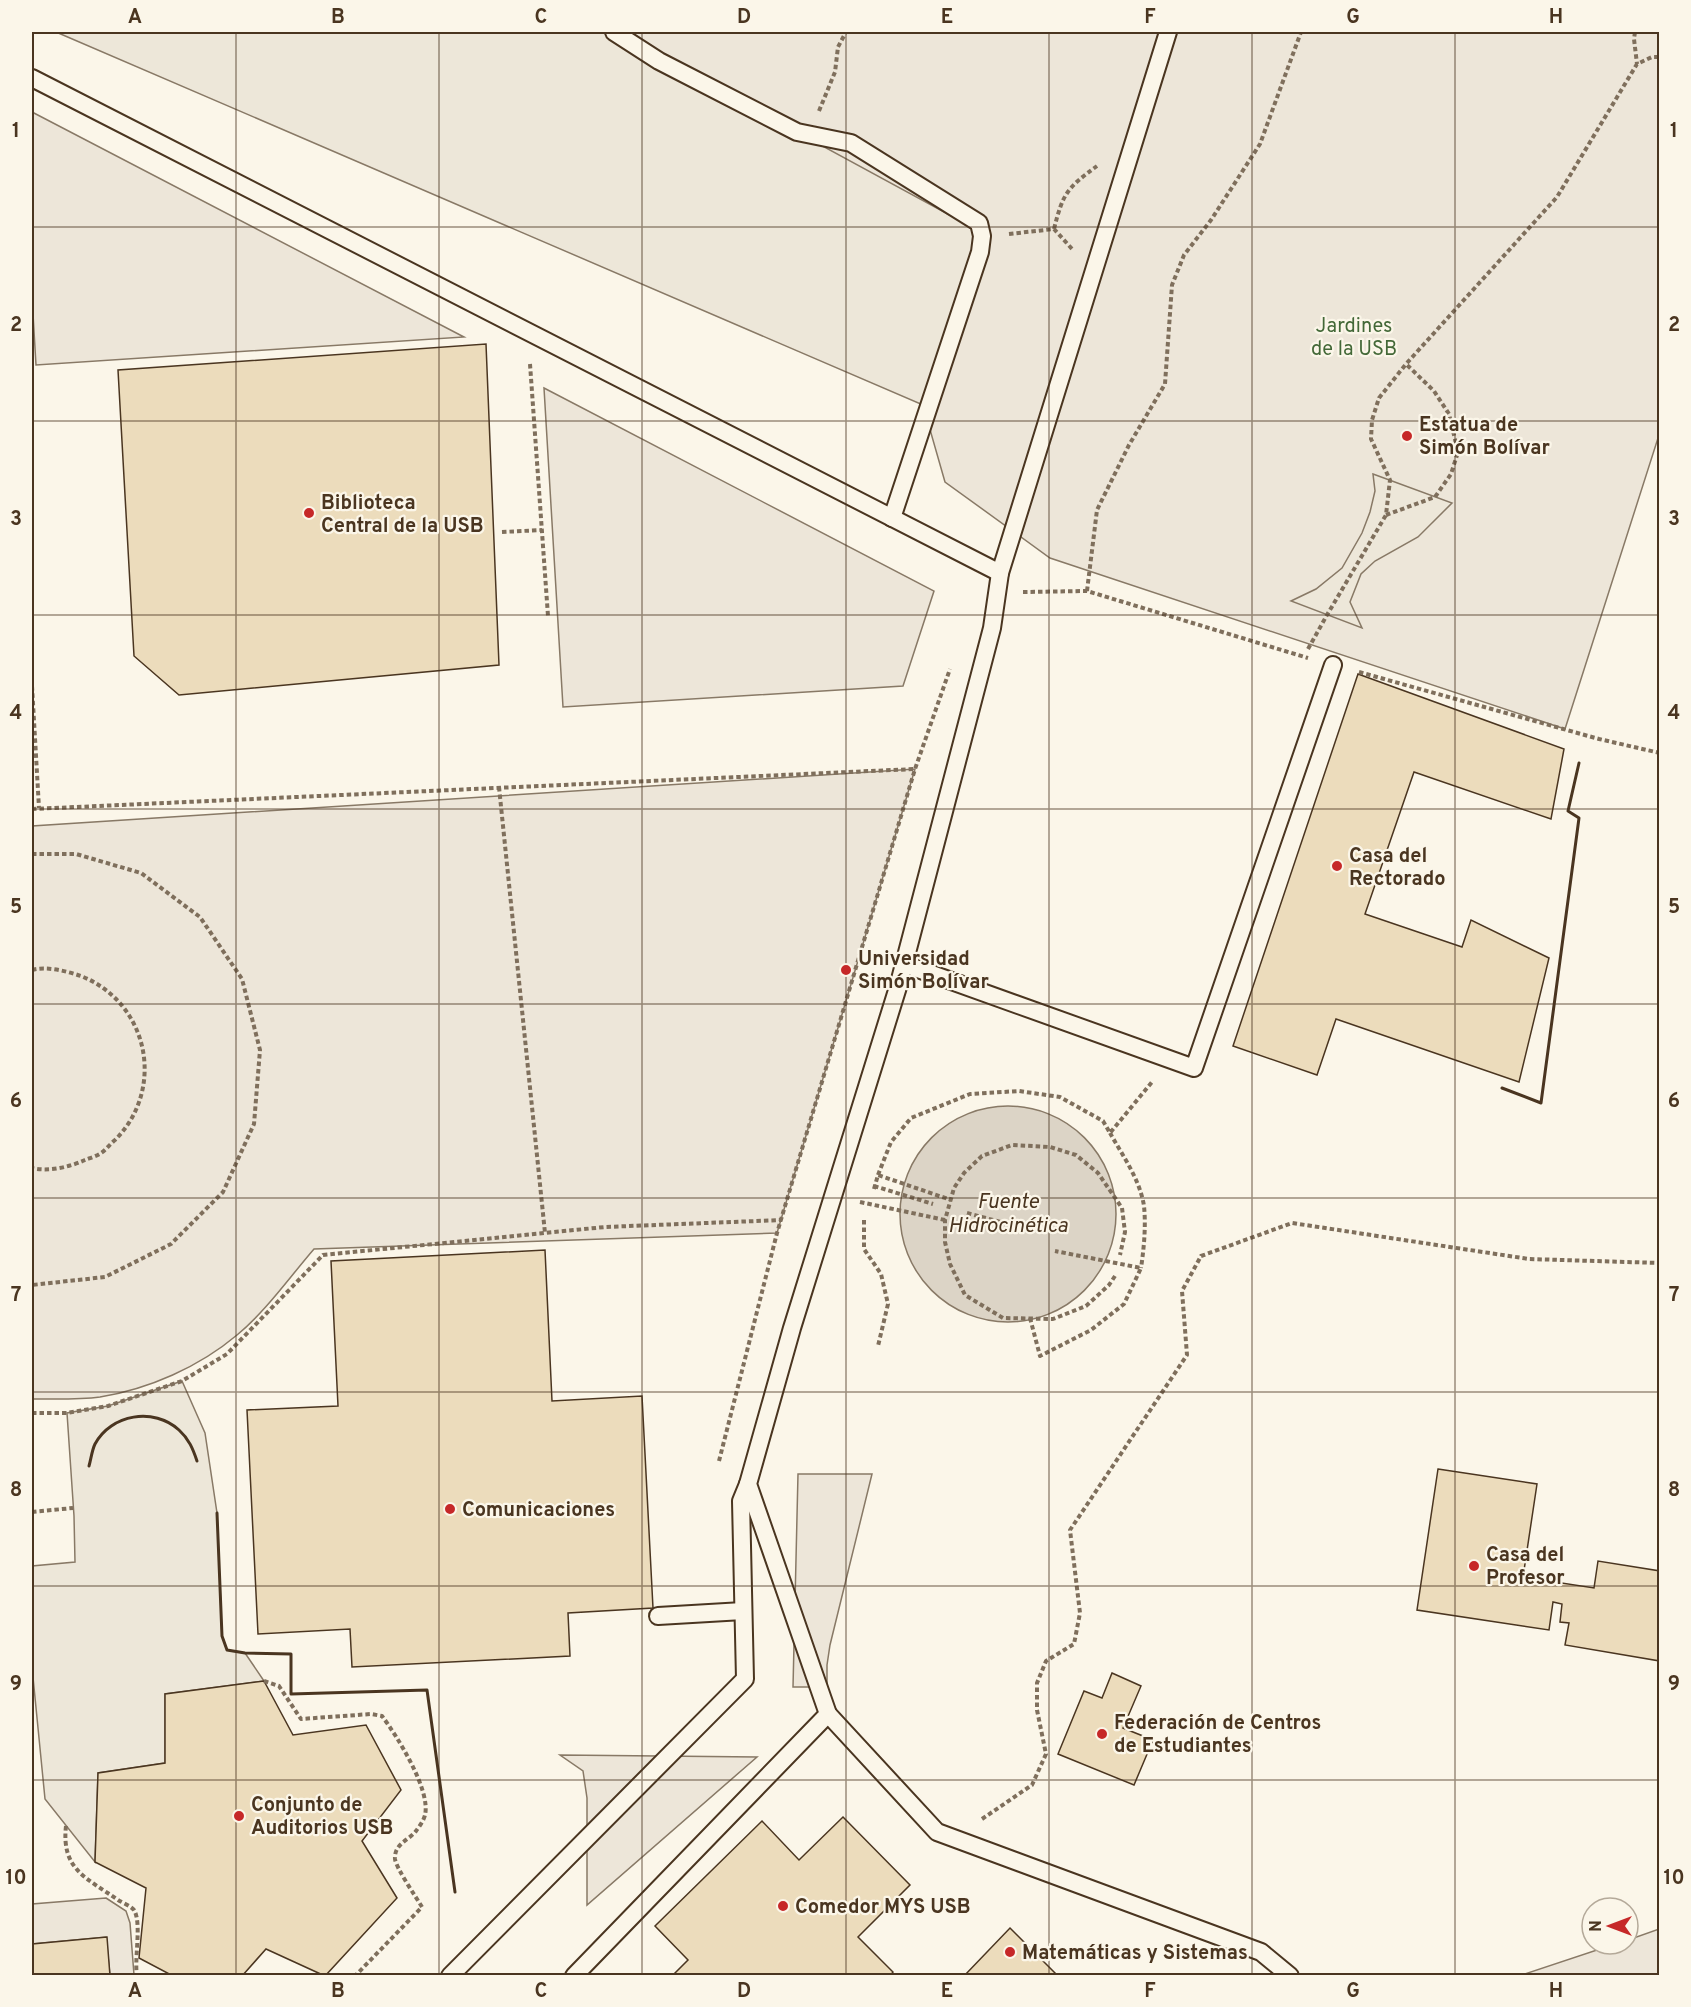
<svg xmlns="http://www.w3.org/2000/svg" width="1691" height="2007" viewBox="0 0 1691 2007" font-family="Overpass,sans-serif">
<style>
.green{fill:#ede6d9;stroke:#887966;stroke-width:1.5}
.parking{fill:#ede7d9;stroke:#887966;stroke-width:1.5}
.water{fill:#dcd4c6;stroke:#887966;stroke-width:1.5}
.building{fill:#ecdcbc;stroke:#4a3520;stroke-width:1.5}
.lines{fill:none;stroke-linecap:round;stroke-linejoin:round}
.service-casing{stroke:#4a3520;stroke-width:20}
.path{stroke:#7f6f5c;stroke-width:4;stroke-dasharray:4.5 3;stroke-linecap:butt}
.service{stroke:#fbf6e9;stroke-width:16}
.wall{stroke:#4a3520;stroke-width:3}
.grid{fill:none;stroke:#4a3520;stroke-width:1.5;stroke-opacity:0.55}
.poi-dot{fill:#c62828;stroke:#fbf6e9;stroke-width:2}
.labels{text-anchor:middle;stroke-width:4.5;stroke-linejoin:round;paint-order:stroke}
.park-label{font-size:20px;fill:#436837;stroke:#fbf6e9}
.poi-label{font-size:20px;font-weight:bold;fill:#4a3520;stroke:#fbf6e9;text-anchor:start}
.water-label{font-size:21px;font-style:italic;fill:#4a3520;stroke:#fbf6e9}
.neatline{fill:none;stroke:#4a3520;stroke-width:2}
.grid-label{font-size:20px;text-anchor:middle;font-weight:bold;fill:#4a3520}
</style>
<rect width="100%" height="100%" fill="#fbf6e9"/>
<g class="green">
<polygon points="627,32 1659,32 1659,435 1565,729 1050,558 945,482 923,405 653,54"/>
<polygon points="32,112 464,337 36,365 32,297"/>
<polygon points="544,388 934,591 903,686 563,707"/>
<path d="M 915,769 L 777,1233 L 314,1249 C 289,1278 266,1311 237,1335 C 199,1367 149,1389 100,1397 C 78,1400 54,1399 32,1399 L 32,826 Z"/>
<polygon points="798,1474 872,1474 830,1645 827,1665 827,1687 793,1687"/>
<polygon points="560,1755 757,1757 587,1905 587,1798 583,1771"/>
<polygon points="106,1898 126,1911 130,1923 134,1975 110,1975 106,1937 32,1944 32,1904"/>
<polygon points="1659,1929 1659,1975 1522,1975 1615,1944 1628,1944 1628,1940"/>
</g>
<g class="parking">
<polygon points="56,32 627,32 653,54 981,232 923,405"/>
<polygon points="1373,474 1452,503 1418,537 1375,561 1361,574 1350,602 1362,628 1291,601 1316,589 1342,568 1362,533 1370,512 1375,491"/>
<polygon points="182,1381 205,1433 217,1513 222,1636 227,1650 245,1653 264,1681 165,1694 165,1763 98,1773 95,1862 45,1799 32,1667 32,1566 75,1562 74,1516 67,1413 108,1406"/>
</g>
<circle class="water" cx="1008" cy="1214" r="108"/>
<g class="building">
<polygon points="486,344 499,665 179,695 134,656 118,370"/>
<polygon points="1358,674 1564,749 1551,819 1414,772 1365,914 1462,947 1471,920 1549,958 1519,1082 1336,1019 1317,1075 1233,1046"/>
<polygon points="545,1250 552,1401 642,1396 653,1608 568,1613 570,1656 352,1667 350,1629 258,1634 247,1410 338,1406 331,1261"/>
<polygon points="1438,1469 1537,1484 1523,1577 1594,1588 1598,1561 1660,1571 1660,1661 1565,1645 1569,1623 1560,1622 1562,1604 1553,1602 1549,1630 1417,1610"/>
<polygon points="1112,1673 1141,1686 1123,1728 1153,1740 1134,1785 1058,1754 1084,1691 1102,1698"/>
<polygon points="264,1681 293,1735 366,1725 401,1790 362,1841 397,1898 325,1976 266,1949 242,1976 173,1976 139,1958 146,1888 95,1862 98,1773 165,1763 165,1694"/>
<polygon points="843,1817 910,1885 858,1937 893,1972 890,1976 672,1976 688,1960 655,1926 762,1821 799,1860"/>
<polygon points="1010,1928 1058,1976 964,1976"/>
<polygon points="107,1937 110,1976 32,1976 32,1944"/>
</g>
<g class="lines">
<defs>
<g id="service">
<polyline points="614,32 659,61 797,132 851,143 979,223 982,236 980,252 892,518"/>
<polyline points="32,78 1000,573"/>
<polyline points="904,964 1194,1068 1333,665"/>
<polyline points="658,1616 743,1611"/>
<polyline points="828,1714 937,1832 1261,1952 1290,1976"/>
<polyline points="450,1976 745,1679 741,1501 748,1484"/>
<polyline points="574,1976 828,1714 748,1484 792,1328 898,987 992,628 1000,573 1168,32"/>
</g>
</defs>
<use href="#service" class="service-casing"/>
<g class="path">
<polyline points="1635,32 1634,39 1637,64"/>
<polyline points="819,111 835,72 838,47 846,32"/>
<path d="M 1054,229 C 1063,193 1067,188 1097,166"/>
<polyline points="1009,234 1054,229 1073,250"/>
<polyline points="530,364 548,616"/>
<polyline points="1386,515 1435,497 1451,474 1458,452 1449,414 1434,391 1406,364"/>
<polyline points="502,532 542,530"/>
<polyline points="1087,591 1097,510 1129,445 1165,384 1172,285 1184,255 1211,220 1260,144 1301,32"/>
<polyline points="1023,592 1087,591 1308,658"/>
<polyline points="1308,649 1327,615 1386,515 1390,480 1371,439 1372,420 1379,398 1406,364 1557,197 1637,64 1652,57 1660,57"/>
<polyline points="1359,672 1599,739 1660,753"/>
<polyline points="32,686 39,808"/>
<polyline points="499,787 545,1233"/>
<polyline points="32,809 915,769"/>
<polyline points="32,854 76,854 141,873 200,917 242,979 260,1050 254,1124 223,1192 171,1244 105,1277 32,1285"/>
<path d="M 32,970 C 47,966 66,971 81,976 C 149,1003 166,1089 115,1140 C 110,1144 106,1150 101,1153 C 97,1156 90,1158 85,1160 C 70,1167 48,1172 32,1168"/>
<path d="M 1110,1133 C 1123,1156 1140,1180 1144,1206 C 1146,1226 1144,1248 1141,1268"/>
<polyline points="878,1175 891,1142 911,1118 970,1094 1019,1091 1060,1097 1103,1121 1110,1133 1152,1082"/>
<polyline points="874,1186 933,1204"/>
<polyline points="874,1189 878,1175 951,1200"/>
<polyline points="860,1202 945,1220"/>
<polyline points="967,1213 1008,1224"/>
<polyline points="864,1220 864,1249 881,1274 888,1304 878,1346"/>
<polyline points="1115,1276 1109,1285 1086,1306 1053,1319 1003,1318 965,1295 950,1264 945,1242 945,1220 954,1188 964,1173 982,1156 1012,1145 1050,1147 1076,1155 1098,1173 1122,1208 1125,1232 1120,1255"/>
<polyline points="1030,1318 1040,1356 1091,1330 1124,1304 1141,1268 1055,1251"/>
<polyline points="32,1413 67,1413 108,1406 182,1381 227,1354 323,1255 605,1227 782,1220"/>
<polyline points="719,1461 777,1233 915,769 950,669"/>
<polyline points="32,1512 73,1508"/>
<path d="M 264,1681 L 279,1686 L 301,1719 L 371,1714 L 382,1716 C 397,1736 431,1790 425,1815 C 424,1820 419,1827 416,1831 C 409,1840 394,1844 395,1859 C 396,1868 416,1897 422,1907 L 355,1976"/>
<polyline points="982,1819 1032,1785 1046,1754 1037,1710 1037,1683 1046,1661 1074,1644 1080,1613 1070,1530 1187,1355 1182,1291 1201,1256 1292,1223 1529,1259 1660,1263"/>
<path d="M 66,1826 C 61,1870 87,1878 118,1900 C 123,1903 131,1906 134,1910 C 142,1923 134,1959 137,1976"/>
</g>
<use href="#service" class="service"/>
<g class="wall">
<polyline points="1502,1088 1541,1103 1579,818 1568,811 1579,763"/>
<path d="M 89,1466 C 91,1459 92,1450 95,1444 C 111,1414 154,1407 179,1430 C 189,1439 193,1449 197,1461"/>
<polyline points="217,1513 222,1636 227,1650 245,1653 291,1654 291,1694 427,1690 455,1892"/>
</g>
</g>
<path class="grid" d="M 236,32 L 236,1976M 439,32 L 439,1976M 642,32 L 642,1976M 846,32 L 846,1976M 1049,32 L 1049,1976M 1252,32 L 1252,1976M 1455,32 L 1455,1976M 32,227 L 1660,227M 32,421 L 1660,421M 32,615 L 1660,615M 32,809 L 1660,809M 32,1004 L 1660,1004M 32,1198 L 1660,1198M 32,1392 L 1660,1392M 32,1586 L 1660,1586M 32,1780 L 1660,1780"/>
<g class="poi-dot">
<circle cx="1407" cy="436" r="6"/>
<circle cx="309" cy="513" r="6"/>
<circle cx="1337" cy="866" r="6"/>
<circle cx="846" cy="970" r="6"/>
<circle cx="450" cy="1509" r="6"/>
<circle cx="1474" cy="1566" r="6"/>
<circle cx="1102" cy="1734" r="6"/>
<circle cx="239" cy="1816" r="6"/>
<circle cx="783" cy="1906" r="6"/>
<circle cx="1010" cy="1952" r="6"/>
</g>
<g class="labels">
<g class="park-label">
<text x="1354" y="332">Jardines<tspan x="1354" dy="23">de la USB</tspan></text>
</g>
<g class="poi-label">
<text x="1419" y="431">Estatua de<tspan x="1419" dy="23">Simón Bolívar</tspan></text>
<text x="321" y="509">Biblioteca<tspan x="321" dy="23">Central de la USB</tspan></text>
<text x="1349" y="862">Casa del<tspan x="1349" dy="23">Rectorado</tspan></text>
<text x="858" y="965">Universidad<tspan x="858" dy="23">Simón Bolívar</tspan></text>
<text x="462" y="1516">Comunicaciones</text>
<text x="1486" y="1561">Casa del<tspan x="1486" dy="23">Profesor</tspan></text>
<text x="1114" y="1729">Federación de Centros<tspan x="1114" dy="23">de Estudiantes</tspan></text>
<text x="251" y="1811">Conjunto de<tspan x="251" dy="23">Auditorios USB</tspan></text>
<text x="795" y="1913">Comedor MYS USB</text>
<text x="1022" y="1959">Matemáticas y Sistemas</text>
</g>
<g class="water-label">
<text x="1008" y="1208">Fuente<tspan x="1008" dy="24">Hidrocinética</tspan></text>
</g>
</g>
<rect width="1691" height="2007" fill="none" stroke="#fbf6e9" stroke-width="66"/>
<g transform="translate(1610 1926) rotate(270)"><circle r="28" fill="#fbf6e9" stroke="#b4a999" stroke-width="1.5"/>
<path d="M0-4.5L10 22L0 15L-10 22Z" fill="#c62828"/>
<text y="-9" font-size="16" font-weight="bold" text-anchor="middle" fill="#4a3520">N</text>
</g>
<rect x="33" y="33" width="1625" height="1941" class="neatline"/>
<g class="grid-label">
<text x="135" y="23">A</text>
<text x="338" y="23">B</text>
<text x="541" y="23">C</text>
<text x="744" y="23">D</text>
<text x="947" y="23">E</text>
<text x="1150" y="23">F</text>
<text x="1353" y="23">G</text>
<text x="1556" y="23">H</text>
<text x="16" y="137">1</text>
<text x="1674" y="137">1</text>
<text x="16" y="331">2</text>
<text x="1674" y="331">2</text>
<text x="16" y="525">3</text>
<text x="1674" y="525">3</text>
<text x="16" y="719">4</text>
<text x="1674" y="719">4</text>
<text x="16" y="913">5</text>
<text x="1674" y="913">5</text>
<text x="16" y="1107">6</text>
<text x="1674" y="1107">6</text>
<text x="16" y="1301">7</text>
<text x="1674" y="1301">7</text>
<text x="16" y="1496">8</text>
<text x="1674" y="1496">8</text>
<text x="16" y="1690">9</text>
<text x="1674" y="1690">9</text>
<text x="16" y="1884">10</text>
<text x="1674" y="1884">10</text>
<text x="135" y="1997">A</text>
<text x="338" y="1997">B</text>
<text x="541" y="1997">C</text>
<text x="744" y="1997">D</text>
<text x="947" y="1997">E</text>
<text x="1150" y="1997">F</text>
<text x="1353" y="1997">G</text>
<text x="1556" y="1997">H</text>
</g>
</svg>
